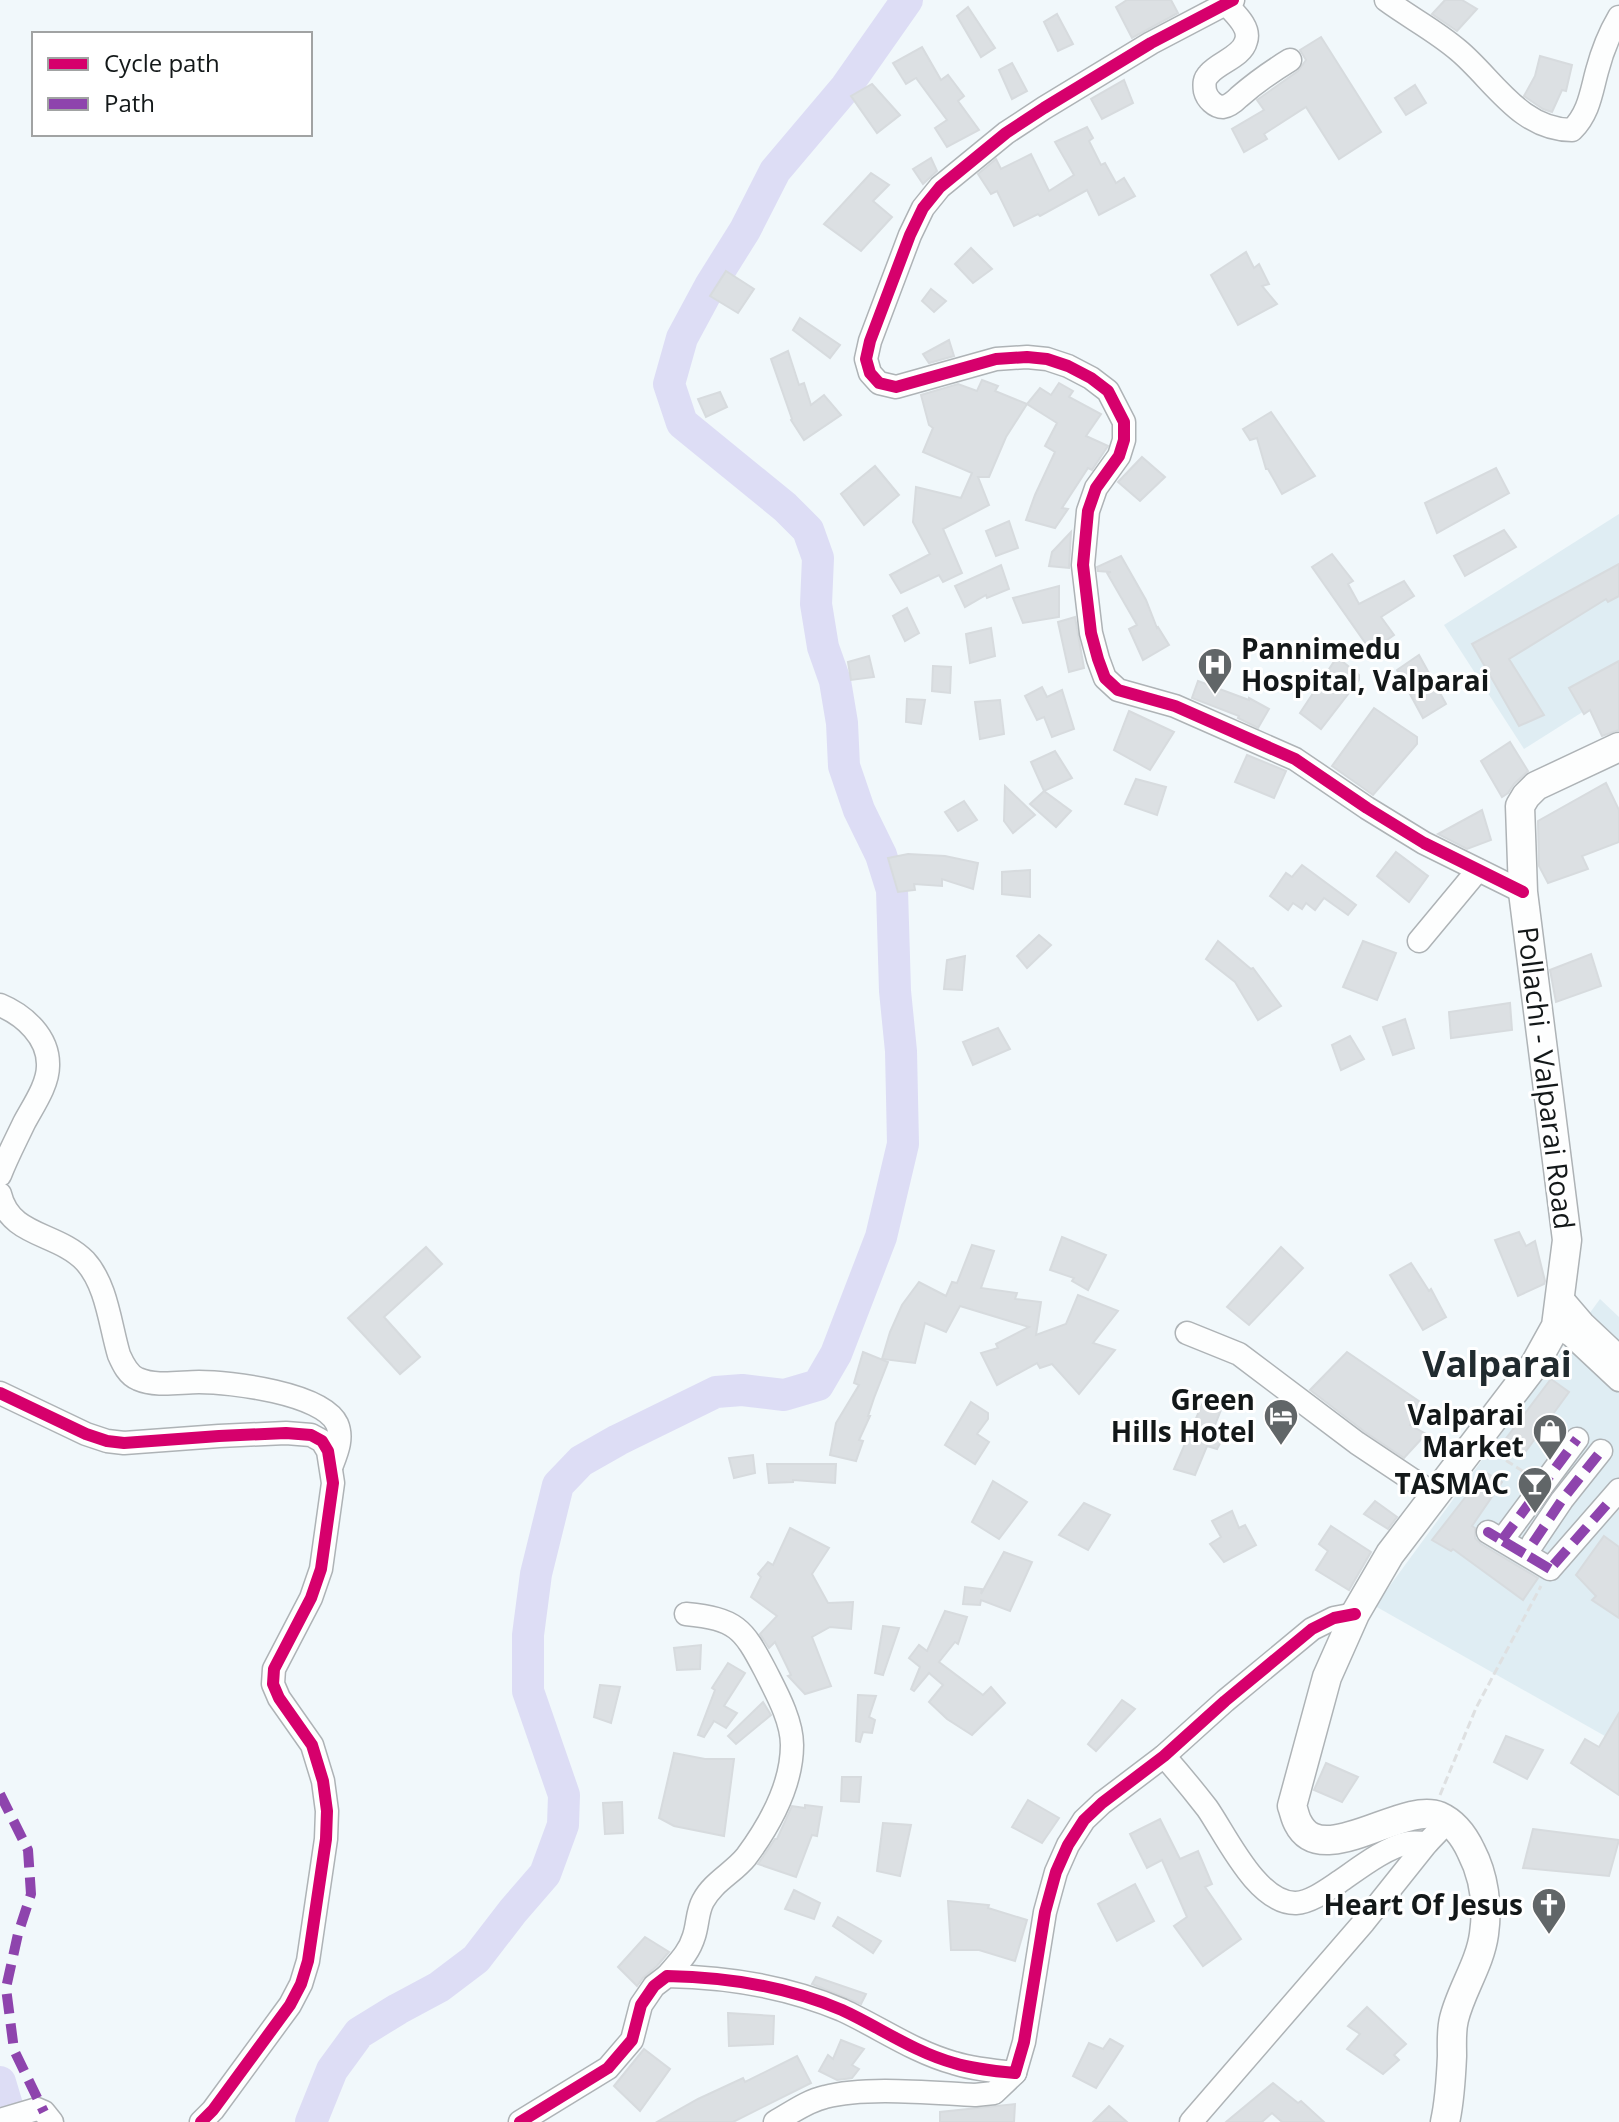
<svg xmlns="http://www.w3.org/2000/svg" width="1619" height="2122" viewBox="0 0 1619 2122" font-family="'Open Sans',sans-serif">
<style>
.built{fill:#dfedf3}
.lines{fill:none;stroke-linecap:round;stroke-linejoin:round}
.river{stroke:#ddddf5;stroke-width:32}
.building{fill:#dce0e3;stroke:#d7dbde;stroke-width:2}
.minor-casing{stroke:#aeb3b6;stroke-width:25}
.major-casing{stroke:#aeb3b6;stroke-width:31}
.path{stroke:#dee0e1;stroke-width:3;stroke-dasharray:8 4;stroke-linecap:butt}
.minor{stroke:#fdfefe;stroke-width:22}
.major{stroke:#fdfefe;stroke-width:28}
.quiet{stroke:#8e44ad;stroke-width:10;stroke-dasharray:20 10;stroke-linecap:butt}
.cycleway-casing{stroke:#fff;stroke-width:17}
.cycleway{stroke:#d6006c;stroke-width:12}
.labels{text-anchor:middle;stroke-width:6;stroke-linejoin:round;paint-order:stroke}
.poi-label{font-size:28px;font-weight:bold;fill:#131819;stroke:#fff;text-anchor:end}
.street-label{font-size:28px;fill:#131819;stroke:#fff}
.district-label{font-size:36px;font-weight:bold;fill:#212b2f;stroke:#fff}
</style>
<rect width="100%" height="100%" fill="#f1f8fb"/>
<g class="built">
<polygon points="1619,514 1619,689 1524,749 1444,625"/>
<polygon points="1600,1299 1619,1317 1619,1744 1375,1606"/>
</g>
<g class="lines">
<g class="river">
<polyline points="0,2082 12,2122"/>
<polyline points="311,2122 332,2070 359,2033 398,2009 439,1987 476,1959 513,1911 545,1874 563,1825 564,1795 528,1691 528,1635 536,1574 558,1485 581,1461 618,1440 716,1392 742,1390 784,1395 818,1385 836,1354 881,1237 903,1144 901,1051 895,991 892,890 881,855 859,810 844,766 842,723 835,681 823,647 816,604 818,558 808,530 785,507 682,423 669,384 682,338 710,286 745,230 775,171 846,87 907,0"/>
</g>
</g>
<g class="building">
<polygon points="1127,0 1171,0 1178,13 1132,38 1116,7"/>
<polygon points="1445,0 1462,0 1477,9 1457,31 1432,14"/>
<polygon points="968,7 995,48 981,57 957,16"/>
<polygon points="1057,14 1073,44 1058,51 1044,22"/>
<polygon points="1321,37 1381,132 1339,159 1306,107 1264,134 1267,139 1244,152 1232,129 1264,110 1257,100 1298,71 1306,60 1300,50"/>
<polygon points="922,47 941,80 948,75 964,96 958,101 979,130 947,147 935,128 947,120 916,78 906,84 893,63"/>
<polygon points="1540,56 1572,65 1566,91 1562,90 1552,112 1543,109 1524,96 1535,76"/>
<polygon points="1012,63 1027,91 1012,99 999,70"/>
<polygon points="1124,80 1133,103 1102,119 1091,99"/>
<polygon points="872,84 900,115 877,133 851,96"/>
<polygon points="1415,85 1426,103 1406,115 1395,98"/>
<polygon points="1087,127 1093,138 1089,141 1101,165 1105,163 1116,183 1124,178 1135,196 1099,215 1087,190 1040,216 1038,214 1014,226 997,191 991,194 978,174 996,159 1001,169 1031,154 1049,191 1074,175 1055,142"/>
<polygon points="931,158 937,171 923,184 913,169"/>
<polygon points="871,173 889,185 873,201 892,217 861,251 824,224"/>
<polygon points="971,248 992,269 973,283 955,264"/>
<polygon points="1246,252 1254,268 1259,264 1269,284 1262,286 1277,304 1238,325 1211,275"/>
<polygon points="726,271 754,289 738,313 710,296"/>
<polygon points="931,289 946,301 934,312 922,301"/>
<polygon points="800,318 840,345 830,358 793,330"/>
<polygon points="949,340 954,356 929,363 923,354"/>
<polygon points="788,351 799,385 804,383 811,405 824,395 841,415 804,440 791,420 792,419 771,359"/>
<polygon points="982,380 998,386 995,391 1027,404 1006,437 989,477 978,477 989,505 943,529 962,573 943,582 939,575 901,593 890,575 930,554 913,522 916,487 961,498 972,473 923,452 933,428 929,425 921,395 958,384 977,391"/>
<polygon points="1059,383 1073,391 1069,397 1101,414 1086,436 1108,446 1092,470 1088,468 1062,508 1068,509 1055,528 1026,520 1035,495 1055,452 1045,446 1057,423 1027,404 1040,388 1051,395"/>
<polygon points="720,392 727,407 706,417 698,399"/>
<polygon points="1271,412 1315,476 1282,494 1268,469 1266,469 1257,438 1250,440 1243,429"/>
<polygon points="1142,457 1165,477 1140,501 1118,482"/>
<polygon points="875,466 899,495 864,525 841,494"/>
<polygon points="1496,468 1509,493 1437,533 1425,503"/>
<polygon points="1009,521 1018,548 996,556 986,531"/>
<polygon points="1504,530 1516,547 1465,576 1454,556"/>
<polygon points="1071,532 1069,568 1049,566 1052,552"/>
<polygon points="1332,554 1353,581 1348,584 1359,604 1404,581 1414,596 1381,617 1394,635 1371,651 1312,567"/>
<polygon points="1121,556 1146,600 1157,628 1158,627 1169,645 1143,660 1129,629 1137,625 1107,573 1111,572 1098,571 1097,567"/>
<polygon points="1619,564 1619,596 1608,602 1606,599 1509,659 1544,715 1519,726 1472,644"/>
<polygon points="1001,565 1009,589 987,598 986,595 965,607 955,586"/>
<polygon points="1059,586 1059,617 1023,623 1013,598"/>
<polygon points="907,608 919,633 905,641 893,616"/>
<polygon points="1075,617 1084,668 1069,672 1058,622"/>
<polygon points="991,628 995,656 970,663 966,634"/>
<polygon points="1419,655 1446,704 1423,718 1397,670"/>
<polygon points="869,656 874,677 851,680 848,662"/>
<polygon points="1337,657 1359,675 1359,680 1321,729 1300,713"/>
<polygon points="1619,661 1619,730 1602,736 1590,710 1584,714 1569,688"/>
<polygon points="933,666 951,667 950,693 932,691"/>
<polygon points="1198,681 1249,700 1249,698 1269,709 1258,728 1238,718 1239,716 1192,698"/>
<polygon points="1042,687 1047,697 1062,690 1074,729 1052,737 1044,717 1037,720 1025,696"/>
<polygon points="907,699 925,700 921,724 906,722"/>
<polygon points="1000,700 1004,734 980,739 975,702"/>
<polygon points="1374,708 1417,737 1417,744 1373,795 1332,766"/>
<polygon points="1129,711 1174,732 1150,770 1114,750"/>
<polygon points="1510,742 1528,771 1514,784 1508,793 1502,797 1481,761"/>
<polygon points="1055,751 1072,778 1044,791 1031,762"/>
<polygon points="1247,755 1286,771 1274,798 1235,782"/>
<polygon points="1136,779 1166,787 1157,815 1125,804"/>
<polygon points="1606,783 1619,810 1619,842 1582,856 1588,869 1548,883 1539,866 1538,821"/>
<polygon points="1005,786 1035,815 1013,833 1004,821"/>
<polygon points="1044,791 1071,811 1056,827 1030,804"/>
<polygon points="964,801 977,820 958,831 945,812"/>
<polygon points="1482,810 1491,840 1467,849 1438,834"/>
<polygon points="1396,852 1428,876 1409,902 1377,876"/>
<polygon points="908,854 945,856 978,863 973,889 942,879 942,886 914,884 915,890 898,892 888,858"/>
<polygon points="1302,865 1356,905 1348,915 1324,898 1315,910 1306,903 1302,909 1293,903 1288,910 1270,896 1286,873 1292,877"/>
<polygon points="1030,870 1030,897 1002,894 1002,872"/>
<polygon points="1039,935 1051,945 1027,968 1017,956"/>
<polygon points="1218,941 1251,969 1253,968 1281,1006 1258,1020 1235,982 1206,959"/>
<polygon points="1363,941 1396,953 1377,1000 1343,987"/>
<polygon points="1591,954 1601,986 1556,1002 1550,970"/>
<polygon points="965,956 962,990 944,989 947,960"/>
<polygon points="1510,1003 1512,1030 1451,1038 1449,1012"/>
<polygon points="1405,1019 1414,1048 1393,1055 1383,1027"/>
<polygon points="998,1028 1010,1049 973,1065 963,1042"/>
<polygon points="1350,1036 1364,1059 1341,1070 1332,1045"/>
<polygon points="1519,1232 1526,1246 1535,1241 1545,1281 1544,1284 1518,1296 1495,1240"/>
<polygon points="1062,1237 1106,1255 1088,1290 1072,1281 1074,1278 1050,1270"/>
<polygon points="972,1245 994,1251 981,1288 1017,1293 1015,1299 1041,1302 1036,1335 1066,1324 1078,1295 1118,1311 1093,1343 1115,1350 1079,1394 1052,1364 1040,1368 1037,1363 997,1385 981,1353 998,1348 996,1344 1029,1327 960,1306 946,1332 925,1323 915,1363 882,1359 890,1332 902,1305 919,1282 946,1296 952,1282 957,1283"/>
<polygon points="426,1247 442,1264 384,1317 420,1357 400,1374 348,1318"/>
<polygon points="1281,1247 1303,1268 1249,1325 1227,1307"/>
<polygon points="1411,1263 1429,1291 1431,1289 1446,1317 1423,1330 1390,1275"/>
<polygon points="863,1352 888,1362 874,1398 868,1416 870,1416 859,1440 863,1441 856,1461 830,1455 836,1423 859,1385 854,1383"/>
<polygon points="1347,1352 1426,1406 1416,1418 1414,1417 1410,1425 1426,1434 1404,1458 1365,1432 1310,1390"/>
<polygon points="1551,1379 1569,1392 1521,1458 1498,1449"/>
<polygon points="1204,1400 1223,1405 1213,1430 1224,1436 1217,1449 1207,1446 1195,1475 1174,1469"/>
<polygon points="971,1402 988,1413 988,1419 977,1434 989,1442 975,1464 945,1445"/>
<polygon points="753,1455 755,1473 734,1478 729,1458"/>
<polygon points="767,1464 836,1464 835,1483 793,1480 793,1482 769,1483"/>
<polygon points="1485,1472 1502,1482 1472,1526 1475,1528 1475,1538 1481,1544 1538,1578 1523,1600 1453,1549 1451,1551 1432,1540"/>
<polygon points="993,1481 1027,1502 999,1539 972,1522"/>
<polygon points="1375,1501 1397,1517 1388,1529 1364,1514"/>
<polygon points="1084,1503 1110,1515 1088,1550 1059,1535"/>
<polygon points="1232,1511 1239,1528 1245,1525 1256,1545 1224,1562 1210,1544 1221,1537 1212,1521"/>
<polygon points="1331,1526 1371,1552 1349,1590 1316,1570 1328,1551 1319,1544"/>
<polygon points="790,1528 829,1548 812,1574 828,1603 853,1602 851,1629 830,1627 812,1637 831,1686 805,1694 788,1676 791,1675 775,1642 769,1648 760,1634 777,1616 751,1597 761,1577 758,1574 768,1562 773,1565"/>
<polygon points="1604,1536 1619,1547 1619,1618 1592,1600 1596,1596 1576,1575"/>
<polygon points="1004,1552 1032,1562 1010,1611 981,1600 980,1605 963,1604 965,1587 982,1589 981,1594"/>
<polygon points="945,1611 967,1617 958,1644 955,1642 939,1662 983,1695 991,1687 1005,1703 972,1735 947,1719 929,1702 943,1685 929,1673 914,1691 911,1689 920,1667 909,1658 919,1645 927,1651"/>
<polygon points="883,1626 899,1628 883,1675 875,1673"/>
<polygon points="701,1645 700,1669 677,1670 674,1648"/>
<polygon points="728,1663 745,1673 724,1706 737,1713 726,1728 714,1721 704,1737 698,1735 715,1690 712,1688"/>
<polygon points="600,1685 620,1687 611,1723 594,1717"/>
<polygon points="858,1695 876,1696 869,1717 875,1720 872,1733 863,1732 860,1742 856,1741"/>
<polygon points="1122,1700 1135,1709 1096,1751 1088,1744"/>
<polygon points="763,1702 771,1715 736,1744 728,1736"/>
<polygon points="1619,1713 1619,1795 1571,1763 1585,1739 1599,1747"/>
<polygon points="1506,1736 1543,1750 1527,1779 1494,1762"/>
<polygon points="674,1753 705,1759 734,1759 724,1836 674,1826 659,1818"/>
<polygon points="1326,1763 1358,1777 1342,1802 1314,1790"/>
<polygon points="842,1777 861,1777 859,1802 841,1801"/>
<polygon points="1028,1800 1059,1818 1042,1843 1012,1827"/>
<polygon points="622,1802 623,1833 605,1834 603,1803"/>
<polygon points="805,1805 822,1807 817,1836 812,1835 796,1877 758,1864 775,1839 777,1839 792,1806 805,1808"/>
<polygon points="1160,1819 1180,1859 1198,1851 1212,1884 1205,1887 1241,1939 1203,1966 1174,1926 1187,1917 1162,1860 1147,1868 1130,1834"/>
<polygon points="883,1823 911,1825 900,1876 877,1871"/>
<polygon points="1533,1829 1619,1840 1609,1876 1523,1868"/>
<polygon points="1135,1884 1154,1921 1117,1941 1098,1904"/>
<polygon points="794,1890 820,1903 814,1919 785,1909"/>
<polygon points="948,1901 989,1905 988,1908 1027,1920 1015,1961 979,1950 951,1950"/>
<polygon points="838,1917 881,1941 873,1953 833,1926"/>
<polygon points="645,1937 669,1952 657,1966 643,1978 637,1986 618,1967"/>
<polygon points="816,1977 866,1994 861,2004 812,1984"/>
<polygon points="1367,2007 1406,2044 1394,2055 1399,2060 1383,2074 1347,2049 1360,2034 1348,2026"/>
<polygon points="728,2013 774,2016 773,2044 729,2046"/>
<polygon points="1110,2039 1123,2046 1096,2088 1073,2076 1089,2043 1103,2049"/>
<polygon points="841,2040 864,2049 852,2065 859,2069 852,2078 837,2080 819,2071 828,2055 833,2059"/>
<polygon points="644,2049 670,2069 640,2111 614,2086"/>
<polygon points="797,2056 811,2083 733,2122 657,2122 698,2099 743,2078 745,2082"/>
<polygon points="1273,2083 1298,2103 1301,2101 1324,2122 1282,2122 1272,2113 1262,2122 1226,2122"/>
<polygon points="1015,2104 1014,2122 940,2122 940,2112"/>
<polygon points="1109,2106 1127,2122 1093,2122"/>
</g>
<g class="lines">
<defs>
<g id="minor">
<polyline points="1233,0 1151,43 1044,108 1006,133 940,187 923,208 910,235 870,341 866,359 870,373 879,383 896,387 996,359 1027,357 1047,359 1068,366 1091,378 1108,391 1124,422 1124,440 1119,456 1096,488 1088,511 1083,565 1091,633 1098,659 1105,678 1118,690 1175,706 1295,759 1367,808 1424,843 1523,892"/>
<path d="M 1386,0 C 1409,17 1436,31 1458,50 C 1493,79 1520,130 1572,130 C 1589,113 1591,93 1597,71 C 1602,52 1609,34 1619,17"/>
<path d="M 1226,4 C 1234,13 1251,27 1246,41 C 1242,57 1219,62 1209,74 C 1204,79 1204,84 1205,91 C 1207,99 1215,107 1223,107 C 1229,106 1235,101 1239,97 C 1255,83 1272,71 1290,60"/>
<polyline points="1419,941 1478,870"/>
<path d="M 0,1005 C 24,1015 49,1037 48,1066 C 48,1085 33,1106 24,1123 C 16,1140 7,1157 0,1175"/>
<path d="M 0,1194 C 10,1237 57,1232 85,1261 C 107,1285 110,1325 119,1355 C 123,1364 128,1375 138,1379 C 156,1387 180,1382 199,1382 C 230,1382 323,1393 337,1424 C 343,1438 337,1452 332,1465"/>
<polyline points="1559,1295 1583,1323 1619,1357"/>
<polyline points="1556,1326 1572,1336 1619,1380"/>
<polyline points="1187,1333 1239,1354 1357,1443 1435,1495"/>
<polyline points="0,1393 86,1434 107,1441 124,1443 219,1436 286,1433 311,1435 322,1441 328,1451 333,1483 321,1569 311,1598 274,1669 273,1684 279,1698 312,1745 323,1781 327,1811 326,1839 308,1961 301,1984 290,2005 213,2110 201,2122"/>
<polyline points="1502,1540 1577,1439"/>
<polyline points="1533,1543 1562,1500 1601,1451"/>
<polyline points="1550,1569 1488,1532 1550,1569 1619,1490"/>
<path d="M 1164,1756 C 1179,1773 1193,1790 1207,1808 C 1226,1835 1257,1904 1296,1903 C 1311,1902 1327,1890 1339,1882 C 1358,1869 1386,1847 1408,1843 C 1414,1842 1421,1843 1427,1843"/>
<path d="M 667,1976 C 678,1963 689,1953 694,1936 C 698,1924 697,1912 703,1901 C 713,1882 733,1873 746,1857 C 769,1826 792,1785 792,1745 C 792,1720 776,1692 765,1670 C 743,1628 736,1619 686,1614"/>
<polyline points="0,2120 37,2109 44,2112 52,2122"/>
<path d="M 520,2122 L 608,2068 L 632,2040 L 641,2005 L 654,1986 L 667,1976 C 725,1977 788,1987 842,2010 C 879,2027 914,2052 954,2063 C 973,2069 994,2071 1015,2073 L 1024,2042 L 1045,1912 L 1056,1872 L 1068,1845 L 1084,1820 L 1102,1803 L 1164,1756 L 1225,1701 L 1312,1629 L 1334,1618 L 1355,1614"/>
<path d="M 775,2122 C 791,2113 807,2101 825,2097 C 866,2086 932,2093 975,2095 L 994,2093 L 1015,2073"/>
<polyline points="1191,2122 1364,1922 1427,1843 1448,1821"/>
</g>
<path id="major" d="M 1445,2122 C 1450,2100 1451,2078 1452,2056 C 1452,2044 1451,2031 1454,2019 C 1461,1990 1480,1964 1484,1934 C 1488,1906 1484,1876 1471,1851 C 1464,1836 1455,1823 1439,1816 C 1403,1801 1322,1871 1298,1823 C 1295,1818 1294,1811 1292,1806 L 1327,1677 L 1355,1614 L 1390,1554 L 1535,1364 L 1556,1326 L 1567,1240 L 1523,892 L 1520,806 L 1526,796 L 1536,786 L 1619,747"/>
</defs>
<use href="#minor" class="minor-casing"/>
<use href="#major" class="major-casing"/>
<g class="path">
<polyline points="1496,1454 1527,1474"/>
<polyline points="1440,1795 1476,1708 1541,1586"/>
</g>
<use href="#minor" class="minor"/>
<use href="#major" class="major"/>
<g class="quiet">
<polyline points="1502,1540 1577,1439"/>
<polyline points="1533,1543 1562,1500 1601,1451"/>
<polyline points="1550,1569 1488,1532 1550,1569 1608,1503"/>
<polyline points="0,1794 28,1850 31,1894 18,1934 6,1988 14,2050 44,2112"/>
</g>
<defs>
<g id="cycleway">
<polyline points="1233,0 1151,43 1044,108 1006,133 940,187 923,208 910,235 870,341 866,359 870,373 879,383 896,387 996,359 1027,357 1047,359 1068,366 1091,378 1108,391 1124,422 1124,440 1119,456 1096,488 1088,511 1083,565 1091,633 1098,659 1105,678 1118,690 1175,706 1295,759 1367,808 1424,843 1523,892"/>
<polyline points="0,1393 86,1434 107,1441 124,1443 219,1436 286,1433 311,1435 322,1441 328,1451 333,1483 321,1569 311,1598 274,1669 273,1684 279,1698 312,1745 323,1781 327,1811 326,1839 308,1961 301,1984 290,2005 213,2110 201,2122"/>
<path d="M 520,2122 L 608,2068 L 632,2040 L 641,2005 L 654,1986 L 667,1976 C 725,1977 788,1987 842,2010 C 879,2027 914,2052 954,2063 C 973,2069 994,2071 1015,2073 L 1024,2042 L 1045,1912 L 1056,1872 L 1068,1845 L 1084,1820 L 1102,1803 L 1164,1756 L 1225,1701 L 1312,1629 L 1334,1618 L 1355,1614"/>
</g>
</defs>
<use href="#cycleway" class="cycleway-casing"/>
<use href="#cycleway" class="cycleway"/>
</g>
<defs>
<symbol id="hospital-pin" viewBox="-11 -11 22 30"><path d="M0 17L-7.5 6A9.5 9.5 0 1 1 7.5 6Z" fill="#616668" stroke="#fff"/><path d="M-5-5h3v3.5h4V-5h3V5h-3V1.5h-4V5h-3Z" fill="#fff"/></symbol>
<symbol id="hotel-pin" viewBox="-11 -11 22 30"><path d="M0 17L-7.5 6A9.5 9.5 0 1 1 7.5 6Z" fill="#616668" stroke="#fff"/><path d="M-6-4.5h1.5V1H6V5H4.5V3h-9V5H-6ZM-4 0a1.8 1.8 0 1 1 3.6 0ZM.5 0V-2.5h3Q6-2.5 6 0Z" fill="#fff"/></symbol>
<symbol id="shop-pin" viewBox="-11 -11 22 30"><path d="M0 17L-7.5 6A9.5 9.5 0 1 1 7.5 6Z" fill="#616668" stroke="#fff"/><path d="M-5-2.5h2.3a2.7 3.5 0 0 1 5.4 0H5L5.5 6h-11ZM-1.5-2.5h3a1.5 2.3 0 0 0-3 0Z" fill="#fff"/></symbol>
<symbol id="bar-pin" viewBox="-11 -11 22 30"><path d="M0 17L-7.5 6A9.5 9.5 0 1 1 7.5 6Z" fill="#616668" stroke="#fff"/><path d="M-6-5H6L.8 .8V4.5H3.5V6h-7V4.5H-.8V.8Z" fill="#fff"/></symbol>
<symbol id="church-pin" viewBox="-11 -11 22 30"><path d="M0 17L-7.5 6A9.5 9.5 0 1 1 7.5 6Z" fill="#616668" stroke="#fff"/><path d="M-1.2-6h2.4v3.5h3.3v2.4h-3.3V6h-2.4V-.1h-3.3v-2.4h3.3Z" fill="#fff"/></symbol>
</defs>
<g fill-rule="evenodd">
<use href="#hospital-pin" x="1195" y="645" width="40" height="54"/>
<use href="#hotel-pin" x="1261" y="1396" width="40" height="54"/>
<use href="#shop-pin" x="1530" y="1411" width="40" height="54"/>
<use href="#bar-pin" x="1515" y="1464" width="40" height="54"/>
<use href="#church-pin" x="1529" y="1885" width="40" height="54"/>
</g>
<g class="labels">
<g class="poi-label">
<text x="1241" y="659" text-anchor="start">Pannimedu<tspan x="1241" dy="32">Hospital, Valparai</tspan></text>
<text x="1255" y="1410">Green<tspan x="1255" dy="32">Hills Hotel</tspan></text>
<text x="1524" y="1425">Valparai<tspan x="1524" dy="32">Market</tspan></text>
<text x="1509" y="1494">TASMAC</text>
<text x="1523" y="1915">Heart Of Jesus</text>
</g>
<g class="street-label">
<text transform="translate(1546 1078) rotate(83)" y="10">Pollachi - Valparai Road</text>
</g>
<g class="district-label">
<text x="1497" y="1377">Valparai</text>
</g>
</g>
<rect x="32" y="32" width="280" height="104" fill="#ffffff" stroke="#a1a3a3" stroke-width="2"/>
<rect x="48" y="58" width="40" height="12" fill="#d6006c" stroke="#a1a3a3" stroke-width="2"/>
<text x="104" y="72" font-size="24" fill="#131819">Cycle path</text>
<rect x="48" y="98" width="40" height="12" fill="#8e44ad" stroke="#a1a3a3" stroke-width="2"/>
<text x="104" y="112" font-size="24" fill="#131819">Path</text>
</svg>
